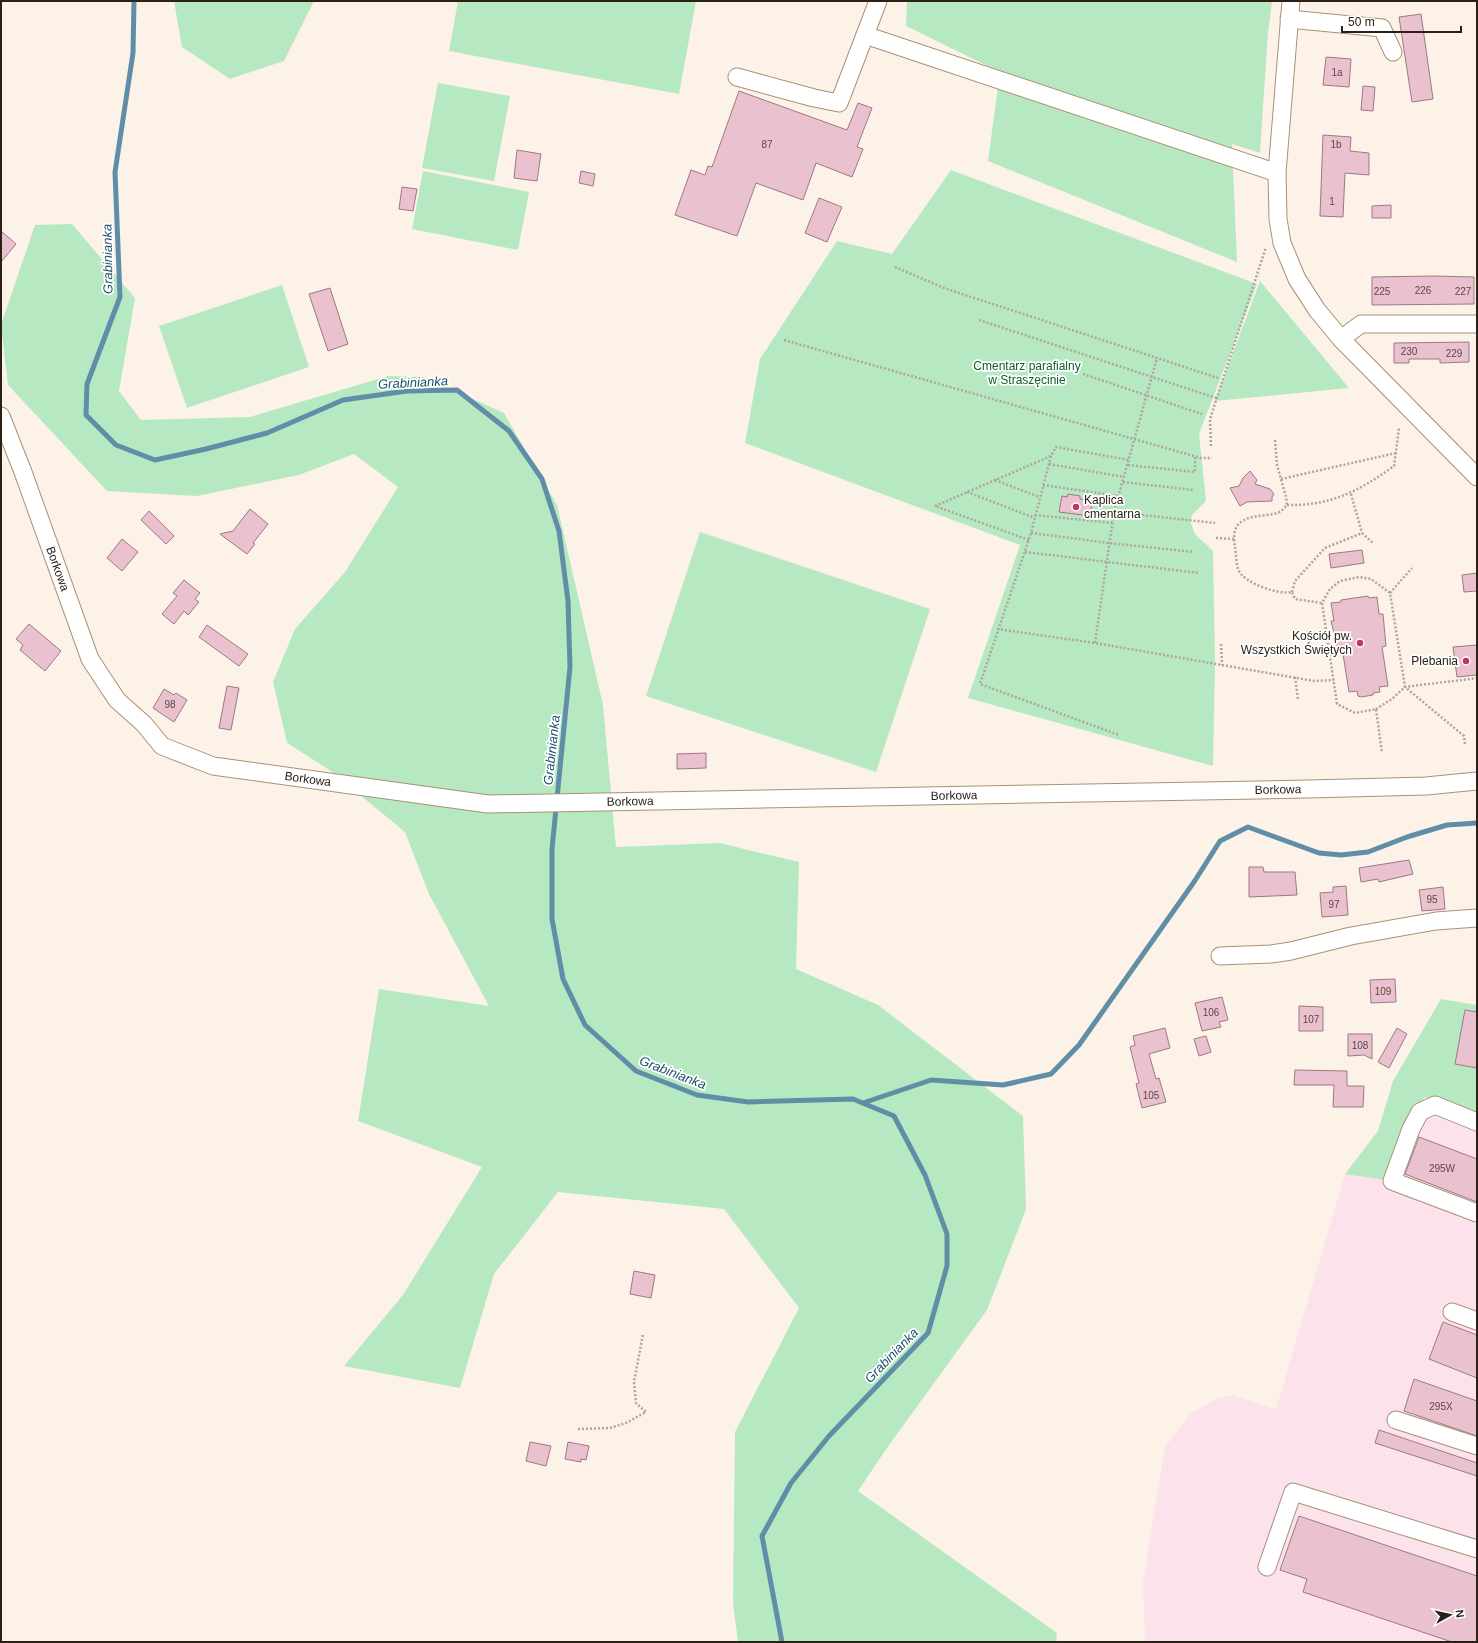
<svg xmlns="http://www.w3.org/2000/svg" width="1478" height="1643" viewBox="0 0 1478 1643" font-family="Arial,sans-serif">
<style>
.industrial{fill:#fce3eb}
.green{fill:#b6e9c1}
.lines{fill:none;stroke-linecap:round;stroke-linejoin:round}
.stream{stroke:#618ea7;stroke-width:5}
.building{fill:#eac2cf;stroke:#9d7884}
.minor-casing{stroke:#aa9075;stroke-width:19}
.path{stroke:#b0a59a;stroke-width:2.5;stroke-dasharray:2 2;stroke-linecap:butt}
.minor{stroke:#fff;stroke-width:17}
.poi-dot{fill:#be336a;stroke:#fff;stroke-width:1.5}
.labels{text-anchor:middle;stroke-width:3.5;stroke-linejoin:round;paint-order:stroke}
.number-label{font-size:10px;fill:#5a4844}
.park-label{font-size:12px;fill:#13582d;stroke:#fff}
.poi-label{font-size:12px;fill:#2a2015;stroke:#fff;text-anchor:end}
.street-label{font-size:12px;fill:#2a2015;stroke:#fff}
.water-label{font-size:13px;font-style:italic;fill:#1b506d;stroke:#fff}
</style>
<rect width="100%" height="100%" fill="#fdf2e7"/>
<polygon class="industrial" points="1424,1096 1477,1118 1477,1642 1145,1642 1143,1581 1165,1447 1191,1413 1218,1398 1232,1395 1276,1409 1345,1174 1392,1181"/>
<g class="green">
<polygon points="174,1 314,1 284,61 230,79 182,47"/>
<polygon points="458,1 696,1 679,94 449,51"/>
<polygon points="907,1 1272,1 1268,33 1260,153 1232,144 1237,262 988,161 1000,72 906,26"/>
<polygon points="438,83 510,96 494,181 422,168"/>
<polygon points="951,170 1257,284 1199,434 1206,501 1193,514 1190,521 1195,534 1213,551 1215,663 1213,766 968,698 1020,545 745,443 760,359 837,241 892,254"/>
<polygon points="423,171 529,192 518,250 412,229"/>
<polygon points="72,224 135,298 119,391 141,420 250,417 388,376 424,377 504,413 557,505 603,705 616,847 719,843 799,862 796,969 878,1005 1023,1116 1026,1209 987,1310 889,1445 858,1491 1057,1633 1056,1642 738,1642 733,1603 735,1432 799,1308 724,1209 558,1192 494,1274 460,1388 344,1366 403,1295 482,1167 358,1121 379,989 489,1006 429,894 405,832 331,771 287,743 273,682 295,629 345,572 398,487 354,454 299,475 197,496 107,491 8,385 1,325 35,225"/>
<polygon points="1260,281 1349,388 1215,401"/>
<polygon points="282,285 309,367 187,408 159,326"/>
<polygon points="700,532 930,609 876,772 646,696"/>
<polygon points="1441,999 1477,1005 1477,1118 1424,1097 1392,1181 1345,1174 1378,1131 1393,1081"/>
</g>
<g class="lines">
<g class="stream">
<polyline points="134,1 133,53 115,172 120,297 87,384 86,415 116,445 155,460 206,449 267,433 343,400 407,391 457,390 509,431 542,479 559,531 568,601 570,667 552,849 552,919 563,979 585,1025 636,1071 697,1095 748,1102 853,1099 894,1116 925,1175 947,1234 947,1266 928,1333 829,1436 791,1483 762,1536 782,1642"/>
<polyline points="863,1103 931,1080 1003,1085 1051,1074 1079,1045 1194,882 1220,841 1248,827 1319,853 1341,855 1368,852 1407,837 1447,825 1477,823"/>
</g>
</g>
<g class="building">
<polygon points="1421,14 1433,99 1412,102 1399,17"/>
<polygon points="1326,57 1351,59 1349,87 1323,85"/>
<polygon points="1363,86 1375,87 1373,111 1361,110"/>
<polygon points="739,91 847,130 858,103 872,108 857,147 863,149 852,177 816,163 803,200 756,183 737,236 675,215 691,170 705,175 708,166 712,167"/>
<polygon points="1323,135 1351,137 1350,151 1369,153 1369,175 1345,173 1343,217 1320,216"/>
<polygon points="517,150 541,154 537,181 514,178"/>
<polygon points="581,171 595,174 593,186 579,183"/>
<polygon points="402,187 417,189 413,211 399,209"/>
<polygon points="819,198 842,207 827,242 805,233"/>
<polygon points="1391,205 1391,218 1372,218 1372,206"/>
<polygon points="1,231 16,244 1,262"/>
<polygon points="1433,276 1474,277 1474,304 1372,305 1372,277"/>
<polygon points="330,288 348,344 328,351 309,294"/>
<polygon points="1469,342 1469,362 1440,363 1440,359 1409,359 1409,363 1394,363 1394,343"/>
<polygon points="1250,471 1257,480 1255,484 1270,489 1274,494 1272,497 1272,501 1247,502 1240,506 1230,488 1239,486 1243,478"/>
<polygon points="1068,494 1080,496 1080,499 1092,501 1090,516 1059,512 1062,496 1067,497"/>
<polygon points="250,509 268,524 253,543 255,544 247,554 220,534 233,531"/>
<polygon points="149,511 174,536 166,544 141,520"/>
<polygon points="122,539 138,552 122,571 107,558"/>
<polygon points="1362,550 1364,563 1331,568 1329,554"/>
<polygon points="1477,573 1477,591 1464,592 1462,575"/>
<polygon points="184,580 200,593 195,599 199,602 188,615 184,611 174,624 162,614 177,596 173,593"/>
<polygon points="1368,596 1369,598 1377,597 1379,614 1383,614 1386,646 1382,647 1388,686 1379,687 1380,692 1373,693 1373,695 1361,697 1358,696 1357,691 1349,692 1342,648 1338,649 1331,621 1334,621 1331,603 1341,602 1341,600"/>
<polygon points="29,624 61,651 45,671 20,650 23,645 16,639"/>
<polygon points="207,625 248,654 239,666 199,637"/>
<polygon points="1477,645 1477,675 1457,677 1453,647"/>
<polygon points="227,686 239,688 231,730 219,728"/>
<polygon points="164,689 174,695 176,693 187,700 174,722 153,708"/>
<polygon points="706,753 706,768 677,769 677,754"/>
<polygon points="1409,860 1413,874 1379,882 1378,879 1361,882 1359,868"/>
<polygon points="1249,867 1263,867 1264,872 1295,872 1297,895 1249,897"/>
<polygon points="1346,886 1348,915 1322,917 1320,893 1333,892 1333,887"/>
<polygon points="1443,887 1445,909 1422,911 1419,890"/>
<polygon points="1395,979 1396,1002 1371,1003 1370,980"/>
<polygon points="1222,997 1228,1020 1219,1022 1221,1027 1202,1031 1195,1003"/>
<polygon points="1299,1006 1323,1007 1323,1031 1299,1031"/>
<polygon points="1465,1010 1477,1012 1477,1068 1455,1064"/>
<polygon points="1165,1028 1170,1048 1149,1054 1156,1079 1159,1078 1166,1102 1142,1108 1136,1084 1139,1083 1130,1047 1135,1045 1133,1036"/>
<polygon points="1397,1028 1407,1034 1389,1068 1378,1062"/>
<polygon points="1348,1034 1372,1034 1372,1059 1364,1055 1348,1056"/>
<polygon points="1206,1036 1211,1052 1199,1056 1194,1039"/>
<polygon points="1295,1070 1347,1071 1347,1086 1364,1086 1363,1107 1333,1107 1334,1085 1294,1085"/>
<polygon points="1419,1137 1477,1159 1477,1202 1405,1174"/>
<polygon points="634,1271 655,1275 651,1298 630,1294"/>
<polygon points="1443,1322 1477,1335 1477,1378 1429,1359"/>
<polygon points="1414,1379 1477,1401 1477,1436 1404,1411"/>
<polygon points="1379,1430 1477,1463 1477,1476 1375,1443"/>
<polygon points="530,1442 551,1446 546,1466 526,1461"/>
<polygon points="568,1442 589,1446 586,1460 581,1459 581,1462 565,1459"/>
<polygon points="1299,1516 1477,1576 1477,1642 1452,1642 1303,1592 1307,1579 1280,1570"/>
</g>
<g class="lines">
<defs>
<g id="minor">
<polyline points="1291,1 1277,173 1278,219 1282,243 1297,279 1317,310 1341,339 1477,477"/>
<polyline points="1289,19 1382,28 1393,52"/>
<polyline points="865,35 878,1"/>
<polyline points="737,77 814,98 839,103 865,35 1277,173"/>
<polyline points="1341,339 1361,324 1477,324"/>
<path id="s1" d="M 1,416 L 23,472 L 90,659 L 117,700 L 144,724 L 162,746 L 213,766 L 488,804 L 1309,789 L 1426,786 L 1477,781"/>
<polyline points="1220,956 1271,954 1291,951 1351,936 1436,921 1477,918"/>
<polyline points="1477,1122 1435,1105 1420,1112 1411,1129 1392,1181 1477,1213"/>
<polyline points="1452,1312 1477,1321"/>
<polyline points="1396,1420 1477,1446"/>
<polyline points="1267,1567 1293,1492 1477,1549"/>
</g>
</defs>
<use href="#minor" class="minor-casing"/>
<g class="path">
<polyline points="895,267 944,288 1218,378"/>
<polyline points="979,320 1216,398"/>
<polyline points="784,340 1201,458 1212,458"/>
<polyline points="1083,374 1202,414"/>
<path d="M 1275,440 L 1277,465 L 1286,497 L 1287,505 C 1284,508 1281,512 1277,513 C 1264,517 1246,514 1237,526 C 1233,532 1234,541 1235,547 C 1236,554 1236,562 1238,569 C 1243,583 1278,595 1292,592 L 1295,599 L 1322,603"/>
<polyline points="1211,446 1210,419 1266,247"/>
<polyline points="1051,456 1031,533 980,684 1119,735"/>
<polyline points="1049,464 1124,477"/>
<polyline points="1128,465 1195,472 1195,457"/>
<polyline points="1281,479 1396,453"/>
<polyline points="995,480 1039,497"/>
<polyline points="1123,482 1193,490"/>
<polyline points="1043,485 1119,496"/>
<polyline points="967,492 1035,518"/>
<polyline points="1351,494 1362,533"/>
<path d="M 1287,505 C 1331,506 1359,491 1394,466 L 1399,428"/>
<polyline points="1114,512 1215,523"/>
<polyline points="1035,515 1112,523"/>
<polyline points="1031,533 1109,543 1194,552"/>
<polyline points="1216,538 1234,539"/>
<polyline points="1029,540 935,506 1051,456 1056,447 1129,460"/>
<polyline points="1025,552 1199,573"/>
<polyline points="1292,592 1295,581 1325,548 1362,533 1373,543"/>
<polyline points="1390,593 1412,568"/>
<polyline points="997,629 1095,643 1314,681 1334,680"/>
<polyline points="1095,643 1114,512 1157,358"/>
<polyline points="1221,644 1222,665"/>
<polyline points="1295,677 1298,699"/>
<polyline points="1376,709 1392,699 1405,687 1390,593 1371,579 1359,577 1340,581 1330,589 1322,603 1337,704 1355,713 1376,709 1382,753"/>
<polyline points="1465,744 1464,736 1405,687 1477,678"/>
<polyline points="578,1429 610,1428 626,1423 646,1412 636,1403 634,1382 643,1334"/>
</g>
<use href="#minor" class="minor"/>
</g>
<g class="poi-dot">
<circle cx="1076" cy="507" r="4"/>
<circle cx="1360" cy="643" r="4"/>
<circle cx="1466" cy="661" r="4"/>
</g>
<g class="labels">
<g class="number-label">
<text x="1337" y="76">1a</text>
<text x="767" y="148">87</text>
<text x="1336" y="148">1b</text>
<text x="1332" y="205">1</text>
<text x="1423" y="294">226</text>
<text x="1382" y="295">225</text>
<text x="1463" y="295">227</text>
<text x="1409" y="355">230</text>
<text x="1454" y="357">229</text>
<text x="170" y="708">98</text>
<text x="1432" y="903">95</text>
<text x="1334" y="908">97</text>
<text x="1383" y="995">109</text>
<text x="1211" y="1016">106</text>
<text x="1311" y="1023">107</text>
<text x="1360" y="1049">108</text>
<text x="1151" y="1099">105</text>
<text x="1442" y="1172">295W</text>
<text x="1441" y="1410">295X</text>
</g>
<g class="park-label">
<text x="1027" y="370">Cmentarz parafialny<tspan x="1027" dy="14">w Straszęcinie</tspan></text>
</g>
<g class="poi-label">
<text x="1084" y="504" text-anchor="start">Kaplica<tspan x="1084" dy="14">cmentarna</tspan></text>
<text x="1352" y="640">Kościół pw.<tspan x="1352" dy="14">Wszystkich Świętych</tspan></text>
<text x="1458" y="665">Plebania</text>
</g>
<g class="street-label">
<text dy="4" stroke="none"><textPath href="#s1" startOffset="163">Borkowa</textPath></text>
<text dy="4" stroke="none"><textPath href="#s1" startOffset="523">Borkowa</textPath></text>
<text dy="4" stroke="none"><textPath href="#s1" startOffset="1495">Borkowa</textPath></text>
<text dy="4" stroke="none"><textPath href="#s1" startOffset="1171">Borkowa</textPath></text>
<text dy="4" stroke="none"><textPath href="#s1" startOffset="847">Borkowa</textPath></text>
</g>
<g class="water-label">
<text transform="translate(107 259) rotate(-91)" y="5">Grabinianka</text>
<text transform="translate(413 382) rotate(-3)" y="5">Grabinianka</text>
<text transform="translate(551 750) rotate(-84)" y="5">Grabinianka</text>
<text transform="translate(673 1072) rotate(21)" y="5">Grabinianka</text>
<text transform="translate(891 1355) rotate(-46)" y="5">Grabinianka</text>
</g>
</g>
<rect width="1478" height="1643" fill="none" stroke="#2a2015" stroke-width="4"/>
<g transform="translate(1450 1615) rotate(82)" stroke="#ffffff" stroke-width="3" paint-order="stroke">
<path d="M0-3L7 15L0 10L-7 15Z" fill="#2a2015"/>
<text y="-6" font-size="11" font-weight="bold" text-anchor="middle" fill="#2a2015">N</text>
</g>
<path d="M1342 26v6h119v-6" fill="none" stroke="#2a2015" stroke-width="2"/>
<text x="1348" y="26" font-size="12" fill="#2a2015" stroke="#ffffff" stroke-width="3" paint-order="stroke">50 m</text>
</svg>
